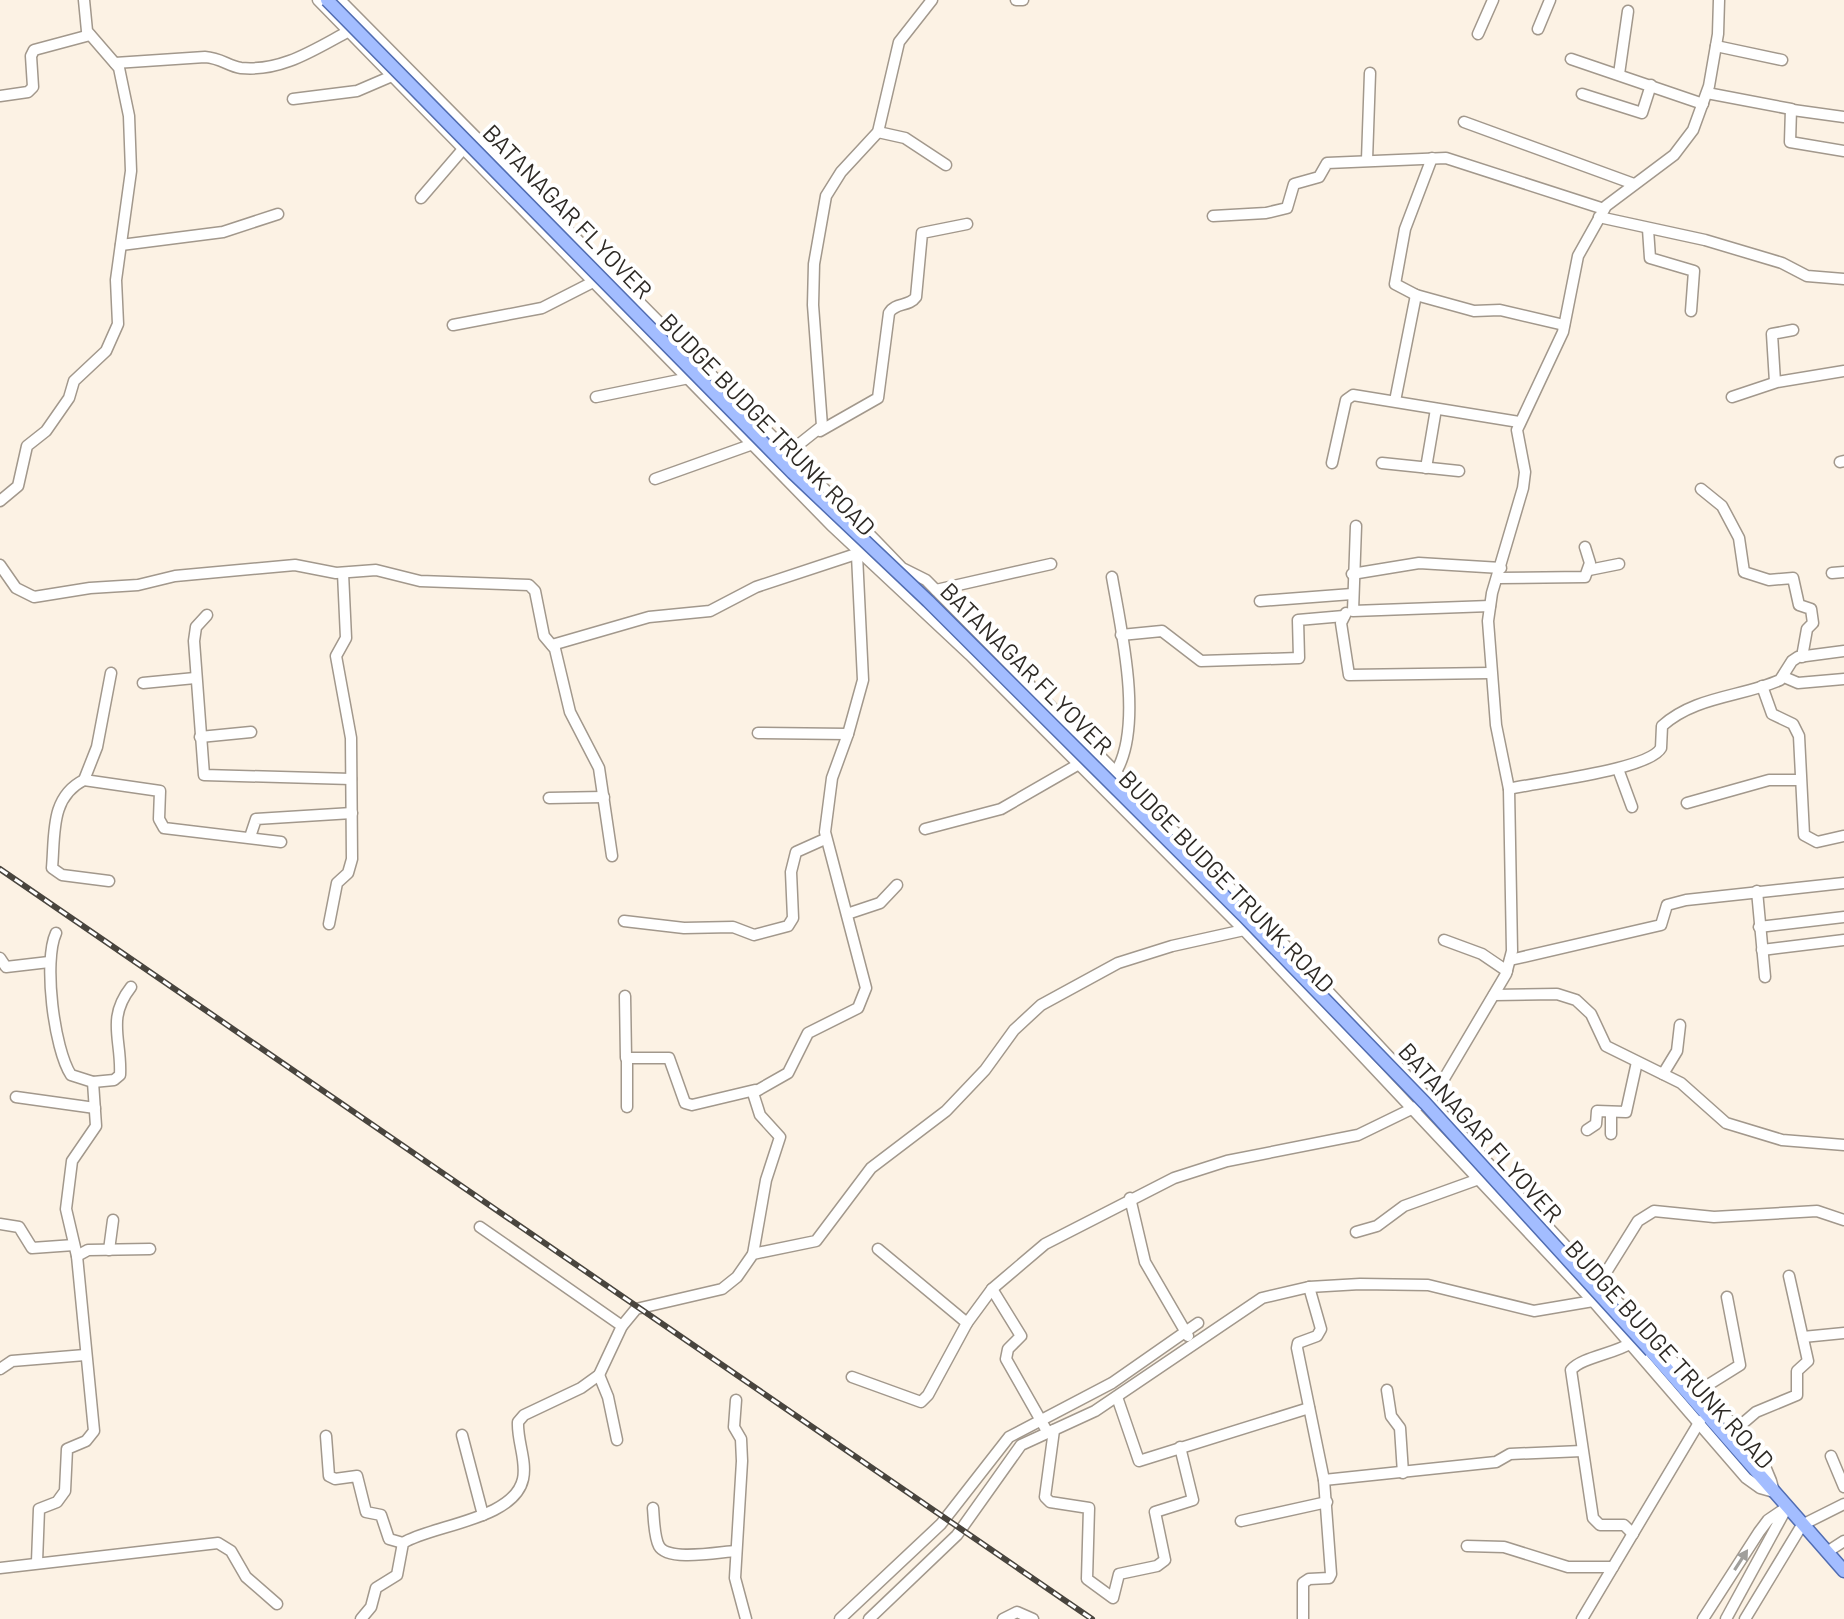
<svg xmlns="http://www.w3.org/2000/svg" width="1844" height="1619" viewBox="0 0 1844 1619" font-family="Barlow,sans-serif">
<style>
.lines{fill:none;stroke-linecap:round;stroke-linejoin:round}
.minor-casing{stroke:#a2988c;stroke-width:13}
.major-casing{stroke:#516db2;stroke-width:15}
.minor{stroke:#fff;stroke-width:10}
.major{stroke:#a3bdff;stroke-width:12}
.rail-casing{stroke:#49453e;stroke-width:6}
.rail{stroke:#fff;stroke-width:3;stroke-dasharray:9;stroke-linecap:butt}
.major-bridge-casing{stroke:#516db2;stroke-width:15;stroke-linecap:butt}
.major-bridge{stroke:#a3bdff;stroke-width:12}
.oneway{fill:#a09f9c}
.labels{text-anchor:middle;stroke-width:8;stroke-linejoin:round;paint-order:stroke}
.street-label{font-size:24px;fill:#2d2924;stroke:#fff}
</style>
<rect width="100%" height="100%" fill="#fcf2e4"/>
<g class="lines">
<defs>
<g id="minor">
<path d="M 318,0 L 831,525 L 970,655 L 1244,930 L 1593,1301 L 1746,1478 L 1760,1488 L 1774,1492 C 1766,1451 1727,1420 1700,1390 L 1254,912 L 926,580 L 902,568 L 875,540 L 340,0"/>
<polyline points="1016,0 1023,0"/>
<polyline points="1538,29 1550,0"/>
<polyline points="1478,34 1493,0"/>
<polyline points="1716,46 1782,60"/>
<polyline points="1571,59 1703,104"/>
<path d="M 115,63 L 205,57 C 221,58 228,66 241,68 C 282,72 315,49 349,31"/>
<polyline points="1619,74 1628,11"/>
<polyline points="1707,93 1791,109 1790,142 1844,151"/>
<polyline points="1582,94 1642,113 1651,85"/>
<polyline points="0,96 28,92 33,87 31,56 34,50 90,35"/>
<polyline points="293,99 357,91 392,76"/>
<polyline points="1793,110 1844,117"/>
<polyline points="1464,122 1634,184"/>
<polyline points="878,132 905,138 946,165"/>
<polyline points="1432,158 1405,229 1395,284 1416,295 1474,311 1500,310 1564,325"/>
<polyline points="1367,160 1370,73"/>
<polyline points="421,198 464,148"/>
<polyline points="1213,216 1266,213 1287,208 1294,184 1319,177 1327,163 1446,158 1604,209"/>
<polyline points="1599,217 1705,240 1782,263 1807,276 1844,279"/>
<polyline points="1648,229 1650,258 1694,271 1691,311"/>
<polyline points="121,245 223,232 278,214"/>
<polyline points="453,325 542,308 595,281"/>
<polyline points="1775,382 1772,334 1793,330"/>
<polyline points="596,397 689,378"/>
<polyline points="1732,397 1777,382 1844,371"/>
<polyline points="1395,401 1416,295"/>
<path d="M 820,431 L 878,398 L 889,313 C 895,302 909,307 916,297 L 922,233 L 967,224"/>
<polyline points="788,453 822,426 813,305 814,264 826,196 841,172 878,132 899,42 932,0"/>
<polyline points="1840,462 1844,461"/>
<polyline points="1332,463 1346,400 1353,395 1519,422"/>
<polyline points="1382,463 1459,471"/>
<polyline points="1426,468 1436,409"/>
<polyline points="655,479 753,444"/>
<polyline points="1701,489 1722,506 1739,538 1744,572 1769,580 1793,578 1799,605 1811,609 1813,623 1807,629 1802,657"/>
<polyline points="0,501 18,486 27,446 46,431 69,398 74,381 106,351 118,324 116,280 131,171 129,116 119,68 87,31 84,0"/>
<polyline points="1356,526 1353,611 1490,606"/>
<polyline points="0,565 16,588 34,597 90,588 138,585 175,576 295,565 336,573 376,570 420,581 529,585 535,591 544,636 555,649 570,712 599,768 612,856"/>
<polyline points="1589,570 1619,564"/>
<polyline points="1832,573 1844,572"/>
<polyline points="1352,574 1419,563 1501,568"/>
<path d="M 1112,577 C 1121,629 1143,723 1117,770"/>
<polyline points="1498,578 1585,577 1590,563 1585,547"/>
<polyline points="936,590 1051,564"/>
<polyline points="1260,601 1352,594"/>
<polyline points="1346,613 1341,623 1349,675 1490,673"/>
<polyline points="207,615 196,627 194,641 204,775 351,779"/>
<polyline points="1121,635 1162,631 1201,661 1299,658 1298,620 1344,616"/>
<polyline points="552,645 649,617 710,611 756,587 862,552"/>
<polyline points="1784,677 1798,683 1844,679"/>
<polyline points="143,683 195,678"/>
<polyline points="1762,686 1772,714 1793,724 1799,736 1804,835 1817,842 1843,836"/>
<polyline points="758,733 848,734"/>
<polyline points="200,737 251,732"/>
<polyline points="1618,769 1632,807"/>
<polyline points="84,780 97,747 111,673"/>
<path d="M 1509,789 C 1538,782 1649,770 1661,748 L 1662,726 C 1695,696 1742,697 1780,680 L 1792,661 L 1798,657 L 1844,651"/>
<polyline points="549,798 604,797"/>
<polyline points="1687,803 1769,780 1800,780"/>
<polyline points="925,829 1001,809 1079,764"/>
<polyline points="250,837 256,819 352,813"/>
<path d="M 109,881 L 62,875 L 52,868 C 55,834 50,797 84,780 L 160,791 L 159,819 L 164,828 L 281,842"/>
<polyline points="1757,891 1765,977"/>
<polyline points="847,914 880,903 897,885"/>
<polyline points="624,921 684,928 733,927 754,935 788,926 793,918 791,872 796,852 825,839"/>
<polyline points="329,924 337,883 348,873 352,859 351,738 336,656 346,638 343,573"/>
<polyline points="1759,927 1844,917"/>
<path d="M 56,933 C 43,961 54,1049 71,1075 L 93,1082 L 96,1126 L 72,1161 L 66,1209 L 77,1256"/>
<polyline points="1444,940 1482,954 1507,971"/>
<polyline points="1762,950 1844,940"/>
<polyline points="0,958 6,967 49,962"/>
<polyline points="1510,960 1661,925 1667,905 1686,900 1844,883"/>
<polyline points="1494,995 1557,994 1576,1000 1591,1014 1606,1046 1681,1083 1726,1123 1782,1140 1844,1145"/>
<polyline points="625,996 626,1058 669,1058 685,1103 692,1105 755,1090"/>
<polyline points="627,1058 627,1107"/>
<polyline points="1663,1074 1677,1051 1680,1025"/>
<path d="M 93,1082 L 114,1080 L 120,1075 C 122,1040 106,1019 131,987"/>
<polyline points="16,1097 95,1108"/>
<polyline points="1611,1113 1611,1134"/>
<polyline points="1587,1130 1596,1124 1597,1111 1626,1112 1637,1062"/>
<polyline points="1130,1198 1145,1262 1188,1336"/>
<polyline points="0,1224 19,1227 32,1248 74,1245"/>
<polyline points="480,1227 622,1326"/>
<polyline points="1356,1232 1377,1226 1404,1206 1479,1179"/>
<polyline points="878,1249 967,1323"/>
<polyline points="109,1250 113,1220"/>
<polyline points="753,1254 766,1180 780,1137 760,1115 753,1093 788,1073 808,1033 858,1008 866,988 825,832 832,778 848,734 863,680 857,555"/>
<polyline points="1600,1282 1638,1221 1654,1211 1714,1217 1817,1211 1844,1220"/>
<polyline points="992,1289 1021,1336 1008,1349 1006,1359 1048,1433"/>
<polyline points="1803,1337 1844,1333"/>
<path d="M 1631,1343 C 1614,1354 1582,1357 1571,1370 L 1593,1518 L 1600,1525 L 1624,1525 L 1633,1534"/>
<polyline points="0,1369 12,1361 85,1355"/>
<polyline points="599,1375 608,1397 617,1440"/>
<polyline points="852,1377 921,1402 928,1395 967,1323 992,1289 1045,1244 1174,1178 1227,1161 1358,1135 1432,1099 1506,974 1512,951 1509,789 1496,725 1488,621 1492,593 1523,488 1525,472 1517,430 1563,332 1578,256 1606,206 1674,155 1693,130 1709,86 1718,34 1719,0"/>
<polyline points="1387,1390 1391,1416 1400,1428 1403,1473"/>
<polyline points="1700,1390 1740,1365 1727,1297"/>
<polyline points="1117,1397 1139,1461 1309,1408"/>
<polyline points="736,1400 734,1427 741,1439 742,1461 735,1578 746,1619"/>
<polyline points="1054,1430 1045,1497 1050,1502 1089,1508 1087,1579 1113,1598 1119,1574 1157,1566 1165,1560 1155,1512 1193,1500 1180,1447"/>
<polyline points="1735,1430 1756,1412 1797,1395 1797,1371 1808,1361 1789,1276"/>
<polyline points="462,1435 483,1515"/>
<polyline points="326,1436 329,1476 335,1479 357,1476 366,1512 381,1515 389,1539 403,1543"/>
<polyline points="1831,1456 1844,1487"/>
<polyline points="1324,1480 1496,1462 1510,1454 1582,1451"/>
<path d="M 653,1508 C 654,1519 654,1537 659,1546 C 668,1562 719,1552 735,1551"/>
<polyline points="1241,1521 1327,1502"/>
<polyline points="1467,1546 1504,1547 1568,1567 1613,1567"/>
<polyline points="1827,1552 1844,1541"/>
<polyline points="37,1562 39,1509 57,1502 65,1491 67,1449 86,1441 94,1431 77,1256 88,1250 150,1249"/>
<polyline points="0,1568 218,1543 231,1551 246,1577 277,1604"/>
<path d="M 361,1619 L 371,1607 L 376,1588 L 397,1575 L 403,1543 C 432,1525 514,1520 523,1479 C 527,1461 517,1441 518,1422 L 524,1415 L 581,1388 L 599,1375 L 622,1326 L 636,1309 L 722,1289 L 737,1277 L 753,1254 L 816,1241 L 871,1168 L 946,1111 L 985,1070 L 1014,1030 L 1041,1005 L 1118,963 L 1172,946 L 1244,930"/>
<polyline points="840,1619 941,1524 1009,1437 1112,1383 1198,1323"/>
<polyline points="869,1619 957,1535 1021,1445 1095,1411 1262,1298 1309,1287 1360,1284 1428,1285 1534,1311 1593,1301"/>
<polyline points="1003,1619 1017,1612 1033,1619"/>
<polyline points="1303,1619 1303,1583 1309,1579 1329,1578 1331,1574 1324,1480 1297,1348 1298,1343 1317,1336 1321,1329 1309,1287"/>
<polyline points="1582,1619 1700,1421"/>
<polyline points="1703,1619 1759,1532 1768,1520 1787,1507"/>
<polyline points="1726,1619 1786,1509"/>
<polyline points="1745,1619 1802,1525 1844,1504"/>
</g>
<polyline id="major" points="1651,1351 1844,1571"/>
</defs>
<use href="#minor" class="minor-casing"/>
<use href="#major" class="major-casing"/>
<use href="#minor" class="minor"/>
<use href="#major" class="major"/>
<defs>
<polyline id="rail" points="0,869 1092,1619"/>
</defs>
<use href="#rail" class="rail-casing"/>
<use href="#rail" class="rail"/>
<defs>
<polyline id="major-bridge" points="327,0 793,473 928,601 1245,917 1425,1103 1651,1351"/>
</defs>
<use href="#major-bridge" class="major-bridge-casing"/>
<use href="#major-bridge" class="major-bridge"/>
</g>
<defs><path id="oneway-solid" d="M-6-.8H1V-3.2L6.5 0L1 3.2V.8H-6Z" transform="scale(2)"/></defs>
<use class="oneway" href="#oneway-solid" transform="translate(1741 1560) rotate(-57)"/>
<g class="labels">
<g class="street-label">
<text transform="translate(567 212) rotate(46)" y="8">BATANAGAR FLYOVER</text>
<text transform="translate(767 425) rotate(46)" y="8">BUDGE BUDGE TRUNK ROAD</text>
<text transform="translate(1026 669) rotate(45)" y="8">BATANAGAR FLYOVER</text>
<text transform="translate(1226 882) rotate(46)" y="8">BUDGE BUDGE TRUNK ROAD</text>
<text transform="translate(1480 1133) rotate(48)" y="8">BATANAGAR FLYOVER</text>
<text transform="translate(1669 1355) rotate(48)" y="8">BUDGE BUDGE TRUNK ROAD</text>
</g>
</g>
</svg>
